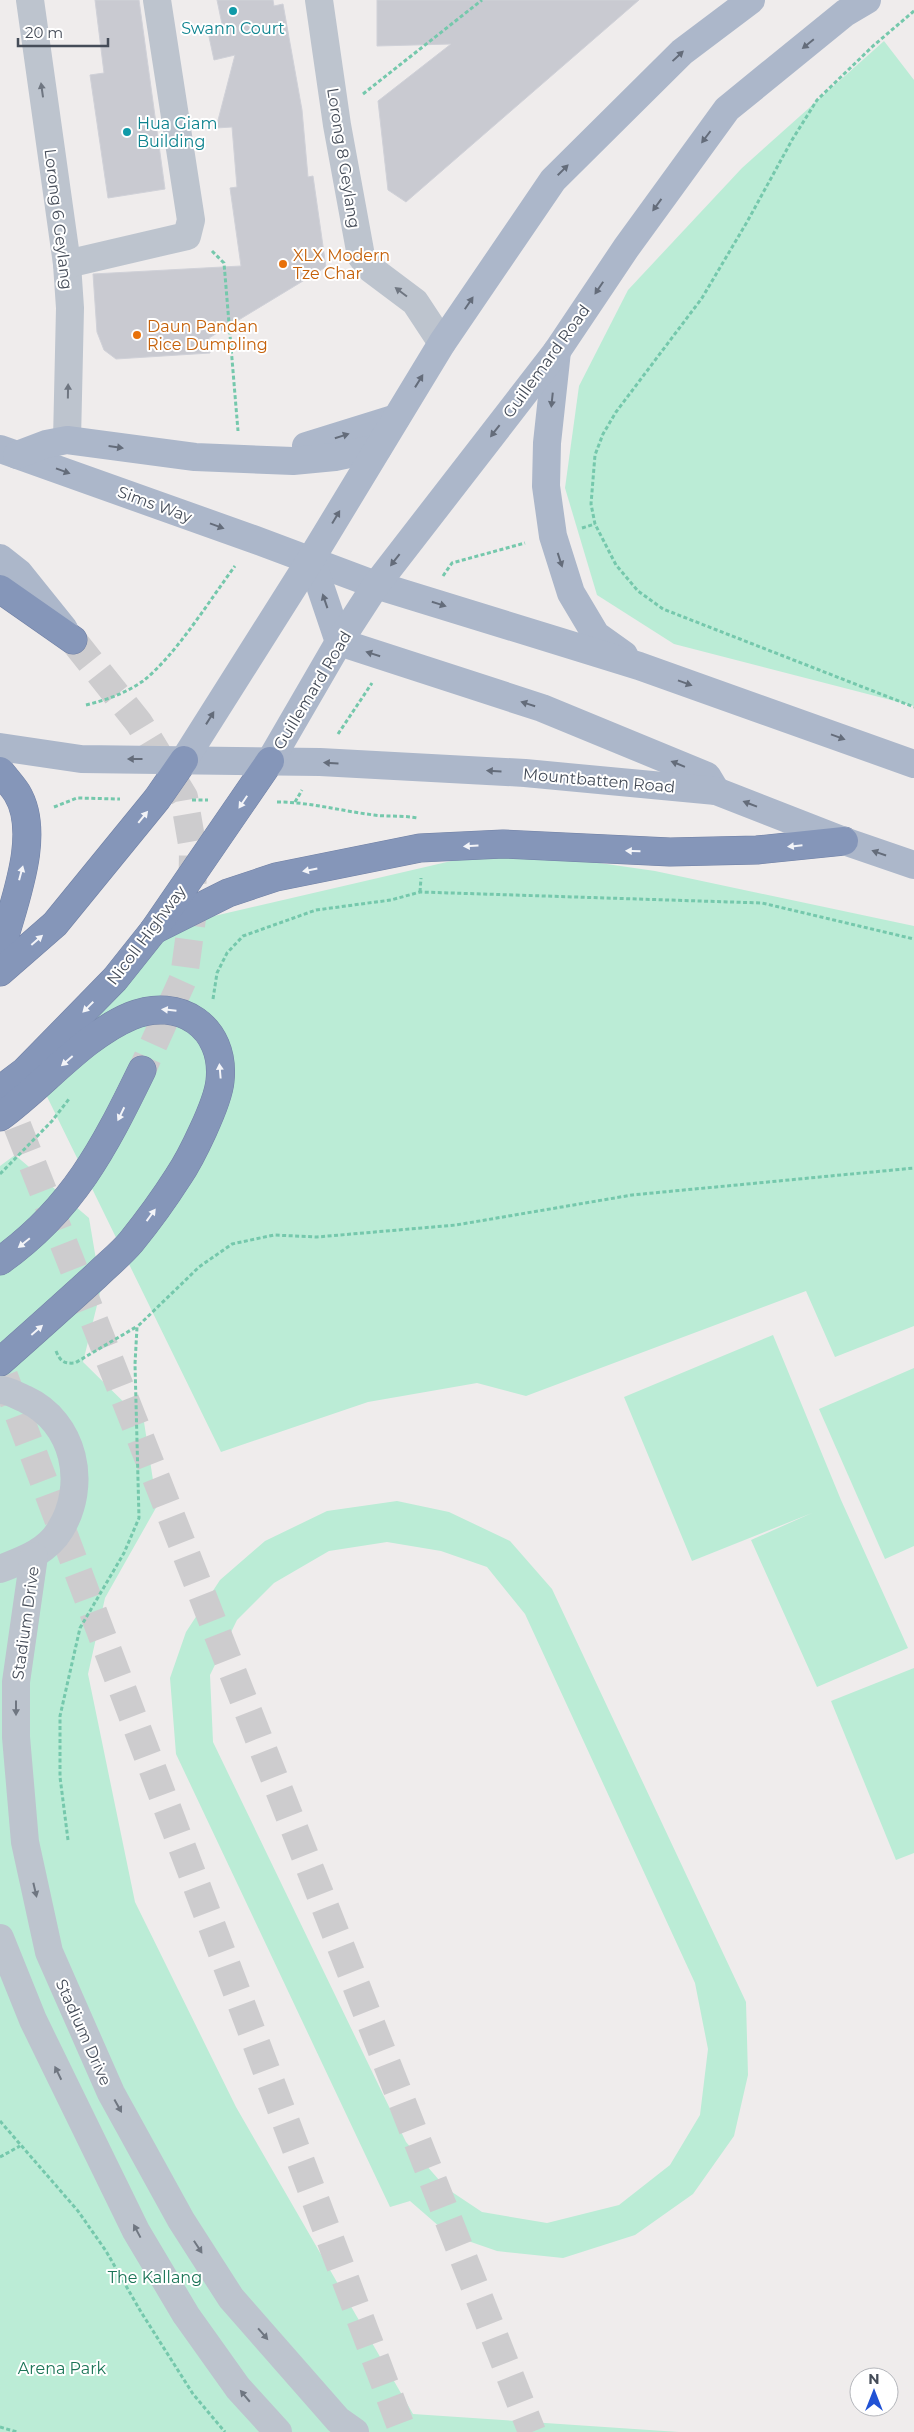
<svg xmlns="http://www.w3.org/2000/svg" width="914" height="2432" viewBox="0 0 914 2432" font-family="Montserrat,sans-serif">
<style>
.green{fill:#bbecd6;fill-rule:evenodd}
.building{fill:#c9cad1;stroke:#d0d1d8}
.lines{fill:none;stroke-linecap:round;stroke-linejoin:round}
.highway-tunnel{stroke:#cdccce;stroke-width:28;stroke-dasharray:28 14;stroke-linecap:butt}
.highway-casing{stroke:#7181a5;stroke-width:29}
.path{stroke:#75c8ac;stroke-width:3;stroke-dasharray:4 2.5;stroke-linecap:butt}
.minor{stroke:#bdc4ce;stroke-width:28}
.major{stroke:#acb7ca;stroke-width:28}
.highway{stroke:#8596b9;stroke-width:28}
.oneway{fill:#646c7a}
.oneway2{fill:#6f7681}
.oneway3{fill:#f3f4f8}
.culture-dot{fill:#0f9aa8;stroke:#fff;stroke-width:2}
.food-dot{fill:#e8710a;stroke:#fff;stroke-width:2}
.labels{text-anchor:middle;stroke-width:4;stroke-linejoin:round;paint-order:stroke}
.culture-label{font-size:16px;fill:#0d838f;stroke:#fff}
.street-label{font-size:16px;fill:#454c58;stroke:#fff}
.food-label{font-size:16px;fill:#c56008;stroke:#fff;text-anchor:start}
.park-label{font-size:16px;fill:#1b7557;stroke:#fff}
</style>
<rect width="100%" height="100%" fill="#efecec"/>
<g class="green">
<polygon points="884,41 914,80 914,706 674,644 597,595 565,488 579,386 628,290 742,168"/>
<polygon points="503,849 655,871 914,926 914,1326 835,1357 806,1291 526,1396 477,1383 368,1402 221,1452 33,1068 154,930"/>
<polygon points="15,1155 89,1218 101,1289 83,1362 144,1422 157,1506 105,1598 88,1674 135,1902 236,2107 413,2414 679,2432 0,2432 0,1166"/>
<polygon points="773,1335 841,1500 908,1648 817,1687 751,1540 812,1513 692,1561 624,1397"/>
<polygon points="914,1368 914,1546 885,1559 819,1409"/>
<path d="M 397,1501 L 449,1512 L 510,1541 L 552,1589 L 746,2002 L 748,2075 L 734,2136 L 693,2194 L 635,2235 L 563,2258 L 497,2251 L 448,2234 L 410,2201 L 390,2207 L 176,1754 L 170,1678 L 186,1632 L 220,1580 L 265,1541 L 327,1511 ZM 387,1542 L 441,1551 L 487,1567 L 525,1614 L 695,1983 L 708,2049 L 700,2115 L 670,2165 L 619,2205 L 547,2223 L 482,2212 L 446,2188 L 406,2142 L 213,1742 L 210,1675 L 237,1620 L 274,1583 L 329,1551 Z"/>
<polygon points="914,1668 914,1853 896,1860 831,1701"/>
</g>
<g class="building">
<polygon points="95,0 139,0 165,189 108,198 90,75 104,73"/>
<polygon points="217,0 273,0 274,6 283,4 302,110 308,177 313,176 326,267 209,338 210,353 116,359 104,350 97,332 93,274 241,266 230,188 237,187 232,127 216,128 235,55 214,60 208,32 223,29"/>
<polygon points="377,0 639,0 406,202 388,190 378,101 451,44 377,46"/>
</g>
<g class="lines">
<g class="highway-tunnel">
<polyline points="73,640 139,723 184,797 193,850 192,918 184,977 142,1070"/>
<polyline points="2,1087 532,2432"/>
<polyline points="4,1376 403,2432"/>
</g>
<defs>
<g id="highway">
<polyline points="0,589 73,640"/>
<path d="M 0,771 C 5,778 12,785 17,793 C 43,836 11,908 0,954"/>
<polyline points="154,930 228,893 276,877 420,848 503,844 670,852 757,850 844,841"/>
<polyline points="0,972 55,924 157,799 184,760"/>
<polyline points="0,1090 25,1071 115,979 154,930 270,761"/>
<path d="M 0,1117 C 43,1086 83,1036 131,1016 C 179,996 226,1027 220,1081 C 218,1103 191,1158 178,1177 C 164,1199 148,1221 131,1242 C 121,1254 107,1265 96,1276 C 64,1305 32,1334 0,1362"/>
<path d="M 0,1261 C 73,1209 104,1148 142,1070"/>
</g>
</defs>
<use href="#highway" class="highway-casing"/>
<g class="path">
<polyline points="914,11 873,46 817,100 792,140 747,222 702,298 616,412 603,434 595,455 591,504 595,524 616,565 638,591 663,609 914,707"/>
<polyline points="363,94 482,0"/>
<polyline points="212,251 224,263 238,431"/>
<polyline points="582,528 595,524"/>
<polyline points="443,576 452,563 525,543"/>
<path d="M 86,705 C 106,700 126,693 143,681 C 176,655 209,601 235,566"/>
<polyline points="338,734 372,683"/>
<polyline points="192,800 208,800"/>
<path d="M 277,802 C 310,802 341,811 374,815 C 388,817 402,815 417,818"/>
<polyline points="295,802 302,790"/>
<polyline points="54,807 77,798 120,799"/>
<polyline points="420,892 421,878"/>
<polyline points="213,999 217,973 227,953 243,936 316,910 391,900 420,892 762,903 914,939"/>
<polyline points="0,1174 52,1121 69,1099"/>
<path d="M 56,1351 C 60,1361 64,1364 75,1363 L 136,1327"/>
<polyline points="68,1840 60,1777 60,1716 80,1628 124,1553 139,1518 135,1364 137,1327 199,1267 232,1244 274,1235 317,1237 456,1225 632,1195 914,1168"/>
<polyline points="0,2121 78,2211 106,2251 141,2312 193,2394 225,2432"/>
<polyline points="0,2157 20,2146"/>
<polyline points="0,2427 17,2432"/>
</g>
<g class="minor">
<polyline points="30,0 67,264 70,308 67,440"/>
<polyline points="319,0 337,125 361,256 371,269 415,302 442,343"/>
<polyline points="67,264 187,236 191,220 157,0"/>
<path d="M 0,1390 C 9,1390 17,1396 25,1399 C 75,1422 88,1485 60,1530 C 47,1552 23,1560 0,1569"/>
<polyline points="34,1556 16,1682 16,1737 25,1842 49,1952 111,2093 181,2220 231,2298 338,2420 355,2432"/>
<polyline points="0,1938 33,2020 136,2231 186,2315 238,2388 278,2432"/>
</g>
<g class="major">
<polyline points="557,351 547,443 546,486 553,536 571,593 596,635 624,655"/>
<polyline points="306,446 396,418"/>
<polyline points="0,449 253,539 376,585 639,666 914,764"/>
<polyline points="17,455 46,444 67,440 195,457 293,461 335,457 378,448"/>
<polyline points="0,558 19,573 64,629"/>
<polyline points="311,559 339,642"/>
<polyline points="339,642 542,708 707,776 716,791"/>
<polyline points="0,747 81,759 320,762 525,773 716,791 844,841 914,865"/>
<polyline points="184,760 311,559 442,343 553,180 682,52 751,0"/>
<polyline points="270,761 339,642 376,585 557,351 626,248 727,109 845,13 867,0"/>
</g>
<use href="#highway" class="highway"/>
</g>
<defs><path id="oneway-solid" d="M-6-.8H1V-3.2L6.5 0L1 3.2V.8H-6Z" transform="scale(1.25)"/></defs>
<g class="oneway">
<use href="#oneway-solid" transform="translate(808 44) rotate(141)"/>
<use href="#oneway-solid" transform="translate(678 56) rotate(-43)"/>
<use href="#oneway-solid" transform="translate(706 137) rotate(127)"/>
<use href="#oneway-solid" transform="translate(563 170) rotate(-45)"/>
<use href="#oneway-solid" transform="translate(657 205) rotate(126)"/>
<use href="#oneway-solid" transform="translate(599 288) rotate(124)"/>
<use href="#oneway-solid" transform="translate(469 303) rotate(-56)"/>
<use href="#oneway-solid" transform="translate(419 381) rotate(-58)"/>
<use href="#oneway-solid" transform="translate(552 400) rotate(96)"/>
<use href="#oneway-solid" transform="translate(495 431) rotate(128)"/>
<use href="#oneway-solid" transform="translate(342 436) rotate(-18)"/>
<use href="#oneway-solid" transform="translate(116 447) rotate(8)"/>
<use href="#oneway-solid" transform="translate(63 471) rotate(20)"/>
<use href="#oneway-solid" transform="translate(336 517) rotate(-59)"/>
<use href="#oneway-solid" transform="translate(217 526) rotate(20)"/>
<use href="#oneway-solid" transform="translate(395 560) rotate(128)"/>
<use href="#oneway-solid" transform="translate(560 560) rotate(72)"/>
<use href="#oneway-solid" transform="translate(325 601) rotate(-109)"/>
<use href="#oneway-solid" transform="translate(439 604) rotate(17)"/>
<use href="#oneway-solid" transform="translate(373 654) rotate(-162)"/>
<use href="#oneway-solid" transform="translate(685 683) rotate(20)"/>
<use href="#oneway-solid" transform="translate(528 704) rotate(-162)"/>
<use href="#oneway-solid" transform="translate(210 718) rotate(-58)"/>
<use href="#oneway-solid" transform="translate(838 737) rotate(20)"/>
<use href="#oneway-solid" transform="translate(135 759) rotate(-180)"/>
<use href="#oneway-solid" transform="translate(331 763) rotate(-177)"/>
<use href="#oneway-solid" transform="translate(678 764) rotate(-158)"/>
<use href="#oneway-solid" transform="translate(494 771) rotate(-177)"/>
<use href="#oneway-solid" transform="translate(750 804) rotate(-159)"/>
<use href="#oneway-solid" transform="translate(879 853) rotate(-161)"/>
</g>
<g class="oneway2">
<use href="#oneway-solid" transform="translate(42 90) rotate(-98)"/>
<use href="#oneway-solid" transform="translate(401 292) rotate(-143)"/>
<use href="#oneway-solid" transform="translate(68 391) rotate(-89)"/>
<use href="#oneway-solid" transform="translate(16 1708) rotate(90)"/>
<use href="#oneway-solid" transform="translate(35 1890) rotate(77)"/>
<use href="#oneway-solid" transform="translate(58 2073) rotate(-116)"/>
<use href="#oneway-solid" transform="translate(118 2106) rotate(61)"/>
<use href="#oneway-solid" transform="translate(137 2231) rotate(-118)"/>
<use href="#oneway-solid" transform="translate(198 2247) rotate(57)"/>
<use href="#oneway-solid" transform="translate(263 2334) rotate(49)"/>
<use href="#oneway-solid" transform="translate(245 2396) rotate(-130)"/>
</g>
<g class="oneway3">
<use href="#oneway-solid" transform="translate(243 802) rotate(124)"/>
<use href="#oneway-solid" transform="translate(143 817) rotate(-51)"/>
<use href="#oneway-solid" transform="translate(471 846) rotate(177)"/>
<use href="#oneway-solid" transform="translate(795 846) rotate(174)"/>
<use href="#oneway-solid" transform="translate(633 851) rotate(-178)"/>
<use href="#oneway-solid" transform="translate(310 870) rotate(169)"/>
<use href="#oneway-solid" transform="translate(21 873) rotate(-75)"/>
<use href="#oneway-solid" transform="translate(37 940) rotate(-41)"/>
<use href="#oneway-solid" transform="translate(88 1007) rotate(135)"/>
<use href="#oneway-solid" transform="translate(169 1010) rotate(-174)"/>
<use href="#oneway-solid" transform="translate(67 1061) rotate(139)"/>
<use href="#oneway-solid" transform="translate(220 1071) rotate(-95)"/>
<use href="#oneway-solid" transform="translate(121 1114) rotate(116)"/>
<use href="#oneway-solid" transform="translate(151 1215) rotate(-54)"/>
<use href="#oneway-solid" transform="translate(24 1243) rotate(141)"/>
<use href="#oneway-solid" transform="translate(37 1330) rotate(-41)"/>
</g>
<g class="culture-dot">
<circle cx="233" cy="11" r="5"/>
<circle cx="127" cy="132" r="5"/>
</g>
<g class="food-dot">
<circle cx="283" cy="264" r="5"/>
<circle cx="137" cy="335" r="5"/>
</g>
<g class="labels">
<g class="culture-label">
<text x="233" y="34">Swann Court</text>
<text x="137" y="129" text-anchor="start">Hua Giam<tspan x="137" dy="18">Building</tspan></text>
</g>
<g class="street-label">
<text transform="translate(344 158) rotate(81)" y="6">Lorong 8 Geylang</text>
<text transform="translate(59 219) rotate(83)" y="6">Lorong 6 Geylang</text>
<text transform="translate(546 361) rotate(-54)" y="6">Guillemard Road</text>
<text transform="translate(155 504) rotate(20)" y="6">Sims Way</text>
<text transform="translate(312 690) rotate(-59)" y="6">Guillemard Road</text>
<text transform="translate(599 780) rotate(5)" y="6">Mountbatten Road</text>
<text transform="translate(146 935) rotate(-53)" y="6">Nicoll Highway</text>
<text transform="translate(25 1623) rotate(-82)" y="6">Stadium Drive</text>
<text transform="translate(84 2032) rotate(66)" y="6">Stadium Drive</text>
</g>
<g class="food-label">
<text x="293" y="261">XLX Modern<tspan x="293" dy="18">Tze Char</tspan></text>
<text x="147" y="332">Daun Pandan<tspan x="147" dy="18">Rice Dumpling</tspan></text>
</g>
<g class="park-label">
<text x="155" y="2283">The Kallang</text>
<text x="62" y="2374">Arena Park</text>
</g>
</g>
<g transform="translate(874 2392)"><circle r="24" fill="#ffffff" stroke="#b5b7bc"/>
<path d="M0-4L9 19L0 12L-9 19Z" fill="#2152d4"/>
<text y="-8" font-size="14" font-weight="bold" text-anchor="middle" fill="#454c58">N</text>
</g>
<path d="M18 38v8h90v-8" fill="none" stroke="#454c58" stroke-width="2.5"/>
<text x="25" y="38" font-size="15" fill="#454c58" stroke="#ffffff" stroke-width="4" paint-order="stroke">20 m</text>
</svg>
